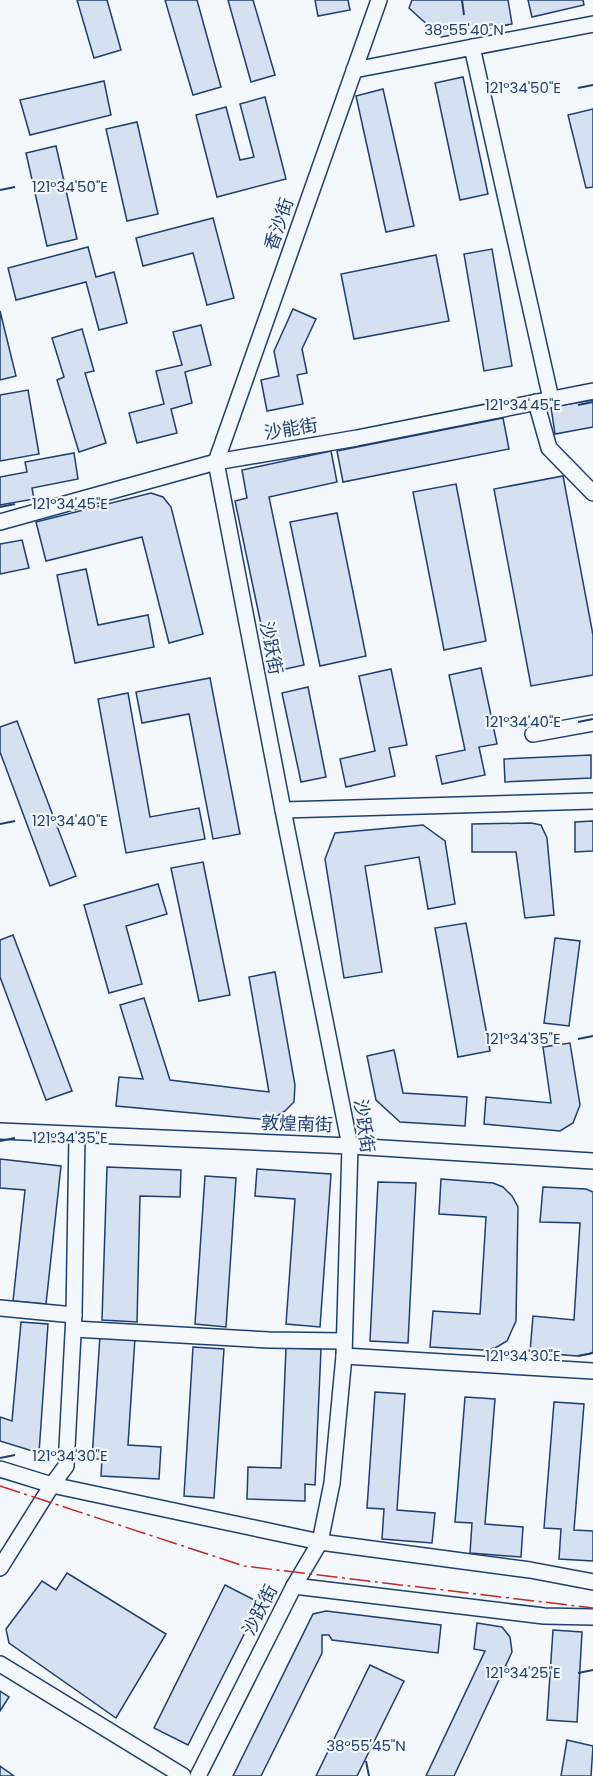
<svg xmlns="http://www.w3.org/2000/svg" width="593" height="1776" viewBox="0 0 593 1776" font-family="Poppins,'Noto Sans SC',sans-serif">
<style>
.building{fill:#d5e0f0;stroke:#1d3f73;stroke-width:1.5}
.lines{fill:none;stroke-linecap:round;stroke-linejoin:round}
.minor-casing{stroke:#1d3f73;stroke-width:18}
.minor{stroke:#f4f7fb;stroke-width:15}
.power{stroke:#c62828;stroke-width:1.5;stroke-dasharray:21 4.5 3 4.5;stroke-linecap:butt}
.ticks{fill:none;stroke:#1d3f73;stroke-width:2}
.labels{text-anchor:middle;stroke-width:4.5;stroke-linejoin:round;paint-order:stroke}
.street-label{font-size:18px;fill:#1d3f73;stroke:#f4f7fb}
.ticks-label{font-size:15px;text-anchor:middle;fill:#1d3f73;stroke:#f4f7fb;stroke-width:4.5;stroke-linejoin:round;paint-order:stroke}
</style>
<rect width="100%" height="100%" fill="#f4f7fb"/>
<g class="building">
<polygon points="77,0 107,0 121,50 94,58"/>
<polygon points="165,0 197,0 221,87 193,95"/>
<polygon points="228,0 253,0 275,75 251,82"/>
<polygon points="315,0 348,0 350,10 318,16"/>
<polygon points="412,0 508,0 512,24 441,37 409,8"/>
<polygon points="528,0 583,0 584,5 532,17"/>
<polygon points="463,77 488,194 460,200 435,83"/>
<polygon points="104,81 111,115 30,135 20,100"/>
<polygon points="383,89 414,226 386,232 356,96"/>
<polygon points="265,97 286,179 217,197 196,115 226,107 240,160 254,157 240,104"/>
<polygon points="593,109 593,187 586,188 568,115"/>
<polygon points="137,122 158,214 127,221 106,129"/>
<polygon points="56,146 77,239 47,246 26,153"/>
<polygon points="213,218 234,298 207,305 193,253 143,266 136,238"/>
<polygon points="88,247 96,277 114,272 127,323 99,330 86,282 16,300 8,268"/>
<polygon points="492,249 512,366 484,371 464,254"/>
<polygon points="436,255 449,321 354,339 341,274"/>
<polygon points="293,309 316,319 302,349 307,373 297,375 303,404 267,411 261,380 279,376 274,351"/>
<polygon points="0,311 16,376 0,380"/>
<polygon points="201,325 211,365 185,372 192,403 171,409 177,433 137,443 129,413 164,404 156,371 182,365 173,332"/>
<polygon points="82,329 94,371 85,373 106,443 79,452 57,380 64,377 52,338"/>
<polygon points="28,390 39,454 0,461 0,395"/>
<polygon points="593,400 593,427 555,434 551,407"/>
<polygon points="503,418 509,449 343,482 337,451"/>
<polygon points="331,451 337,482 269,497 304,665 271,672 235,501 247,498 242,470"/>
<polygon points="74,453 78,479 32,488 34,499 0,505 0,477 27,472 25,462"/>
<polygon points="563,476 593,635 593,675 531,686 494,489"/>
<polygon points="456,484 486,641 444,650 413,492"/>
<polygon points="151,493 163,497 171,507 203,634 169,643 142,537 46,561 36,522"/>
<polygon points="337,513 366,656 320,666 290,522"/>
<polygon points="22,540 29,568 0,574 0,544"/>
<polygon points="86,569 98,625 148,615 154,647 75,663 57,575"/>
<polygon points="481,668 497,744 479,747 485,775 442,784 436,756 465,750 449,675"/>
<polygon points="391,669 407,745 389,748 395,776 346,787 340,759 375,751 359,676"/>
<polygon points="210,678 240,834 213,839 189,714 142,723 136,692"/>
<polygon points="308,687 326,777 301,782 282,693"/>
<polygon points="128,693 150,817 199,808 205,839 126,853 98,699"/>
<polygon points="17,721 76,876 50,886 0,752 0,727"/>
<polygon points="591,755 591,778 505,782 504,759"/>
<polygon points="593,821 593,851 575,852 575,822"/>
<polygon points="531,823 541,825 547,838 554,915 525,918 516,852 472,852 472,824"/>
<polygon points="423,825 445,841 455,904 428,909 419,857 365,866 382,972 344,978 325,859 335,833"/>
<polygon points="203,862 230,995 199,1001 171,868"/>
<polygon points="158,884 167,914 126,926 142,984 109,993 84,905"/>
<polygon points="466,923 490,1051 458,1057 435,928"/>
<polygon points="13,935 72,1091 46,1100 0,977 0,940"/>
<polygon points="555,938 580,941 569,1026 544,1023"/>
<polygon points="275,972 295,1085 294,1102 285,1111 271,1120 116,1106 119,1077 143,1079 120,1005 144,998 170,1080 269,1092 249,977"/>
<polygon points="570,1043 580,1105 573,1123 560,1131 484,1124 486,1097 551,1103 543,1047"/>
<polygon points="394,1050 403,1093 467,1097 465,1126 400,1122 376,1100 367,1056"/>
<polygon points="0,1159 61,1166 46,1304 13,1301 25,1190 0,1188"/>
<polygon points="107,1167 181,1170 180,1197 140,1196 137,1322 102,1320"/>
<polygon points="257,1169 331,1174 320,1327 286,1324 295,1199 255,1196"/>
<polygon points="205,1176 236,1178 226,1327 195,1324"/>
<polygon points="441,1179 493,1183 503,1187 512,1196 518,1207 516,1321 507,1341 495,1348 483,1350 430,1347 433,1311 480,1314 486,1217 439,1214"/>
<polygon points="378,1182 416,1183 408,1343 370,1341"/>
<polygon points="543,1187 586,1189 593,1192 593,1352 589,1354 577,1356 530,1352 533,1316 574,1320 580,1223 540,1222"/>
<polygon points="21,1322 48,1324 39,1453 0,1441 0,1417 12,1421"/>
<polygon points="100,1335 135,1338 128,1445 161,1447 159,1479 101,1476 102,1459 92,1459"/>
<polygon points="193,1347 224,1349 214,1498 184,1496"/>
<polygon points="286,1348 321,1349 315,1485 305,1484 305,1501 247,1499 248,1467 281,1468"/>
<polygon points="375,1392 405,1394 397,1510 435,1513 432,1543 382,1539 384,1509 367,1508"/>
<polygon points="465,1397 495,1399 485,1524 523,1527 521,1557 470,1553 472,1523 455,1522"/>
<polygon points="554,1402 584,1404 574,1530 593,1531 593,1561 559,1559 561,1529 544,1528"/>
<polygon points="67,1573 166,1634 116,1718 9,1643 6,1629 42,1581 56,1590"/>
<polygon points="225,1585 260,1603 188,1745 154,1728"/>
<polygon points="326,1611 441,1625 438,1653 332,1640 329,1635 322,1635 322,1653 261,1776 233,1776 313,1614"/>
<polygon points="477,1623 502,1627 510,1637 512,1652 454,1776 426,1776 485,1651 474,1649"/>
<polygon points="553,1630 582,1632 577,1722 547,1720"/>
<polygon points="370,1665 404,1681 357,1776 316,1776"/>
<polygon points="0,1691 9,1697 0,1711"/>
<polygon points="567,1740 593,1746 591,1776 561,1776"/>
<polygon points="0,1766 14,1776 0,1776"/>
</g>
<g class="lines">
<defs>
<g id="minor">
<polyline points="472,47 551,399"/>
<polyline points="354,70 593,24"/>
<polyline points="536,402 549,448 593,493"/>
<polyline points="0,522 216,462 357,438 593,391"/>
<polyline points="533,734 593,723"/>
<polyline points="283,810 593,801"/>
<polyline points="0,1131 350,1146 593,1161"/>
<polyline points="0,1308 74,1315"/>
<polyline points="74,1329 269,1340 344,1341"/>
<polyline points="344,1356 593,1371"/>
<polyline points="0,1469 52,1485 320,1542 530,1570 593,1582"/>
<polyline points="0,1568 52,1485 66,1466 74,1315 77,1135"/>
<polyline points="294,1586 544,1616 593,1617"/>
<polyline points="0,1664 183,1776"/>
<polyline points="198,1776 294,1586 320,1542 332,1483 344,1356 350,1146 283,810 216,462 379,0"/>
</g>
</defs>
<use href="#minor" class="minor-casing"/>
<use href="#minor" class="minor"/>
<polyline class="power" points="0,1486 244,1566 593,1608"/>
</g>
<path class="ticks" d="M 462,0 L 464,15M 578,88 L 593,85M 0,190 L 15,187M 578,405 L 593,402M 0,507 L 15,504M 578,722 L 593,719M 0,824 L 15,821M 578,1039 L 593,1036M 0,1141 L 15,1138M 578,1356 L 593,1353M 0,1458 L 15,1455M 578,1673 L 593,1670M 366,1761 L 369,1776"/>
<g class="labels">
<g class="street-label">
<text transform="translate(279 224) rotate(-71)" y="6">香沙街</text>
<text transform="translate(291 429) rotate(-9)" y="6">沙能街</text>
<text transform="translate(271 648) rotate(79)" y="6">沙跃街</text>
<text transform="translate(297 1124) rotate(2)" y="6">敦煌南街</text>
<text transform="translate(364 1126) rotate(82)" y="6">沙跃街</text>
<text transform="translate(260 1610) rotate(-63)" y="6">沙跃街</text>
</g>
</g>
<g class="ticks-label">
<text x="464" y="35">38°55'40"N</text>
<text x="523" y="93">121°34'50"E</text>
<text x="70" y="192">121°34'50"E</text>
<text x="523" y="410">121°34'45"E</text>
<text x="70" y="509">121°34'45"E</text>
<text x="523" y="727">121°34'40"E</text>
<text x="70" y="826">121°34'40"E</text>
<text x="523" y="1044">121°34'35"E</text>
<text x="70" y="1143">121°34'35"E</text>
<text x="523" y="1361">121°34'30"E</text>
<text x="70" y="1461">121°34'30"E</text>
<text x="523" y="1678">121°34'25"E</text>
<text x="366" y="1751">38°55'45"N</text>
</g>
</svg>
